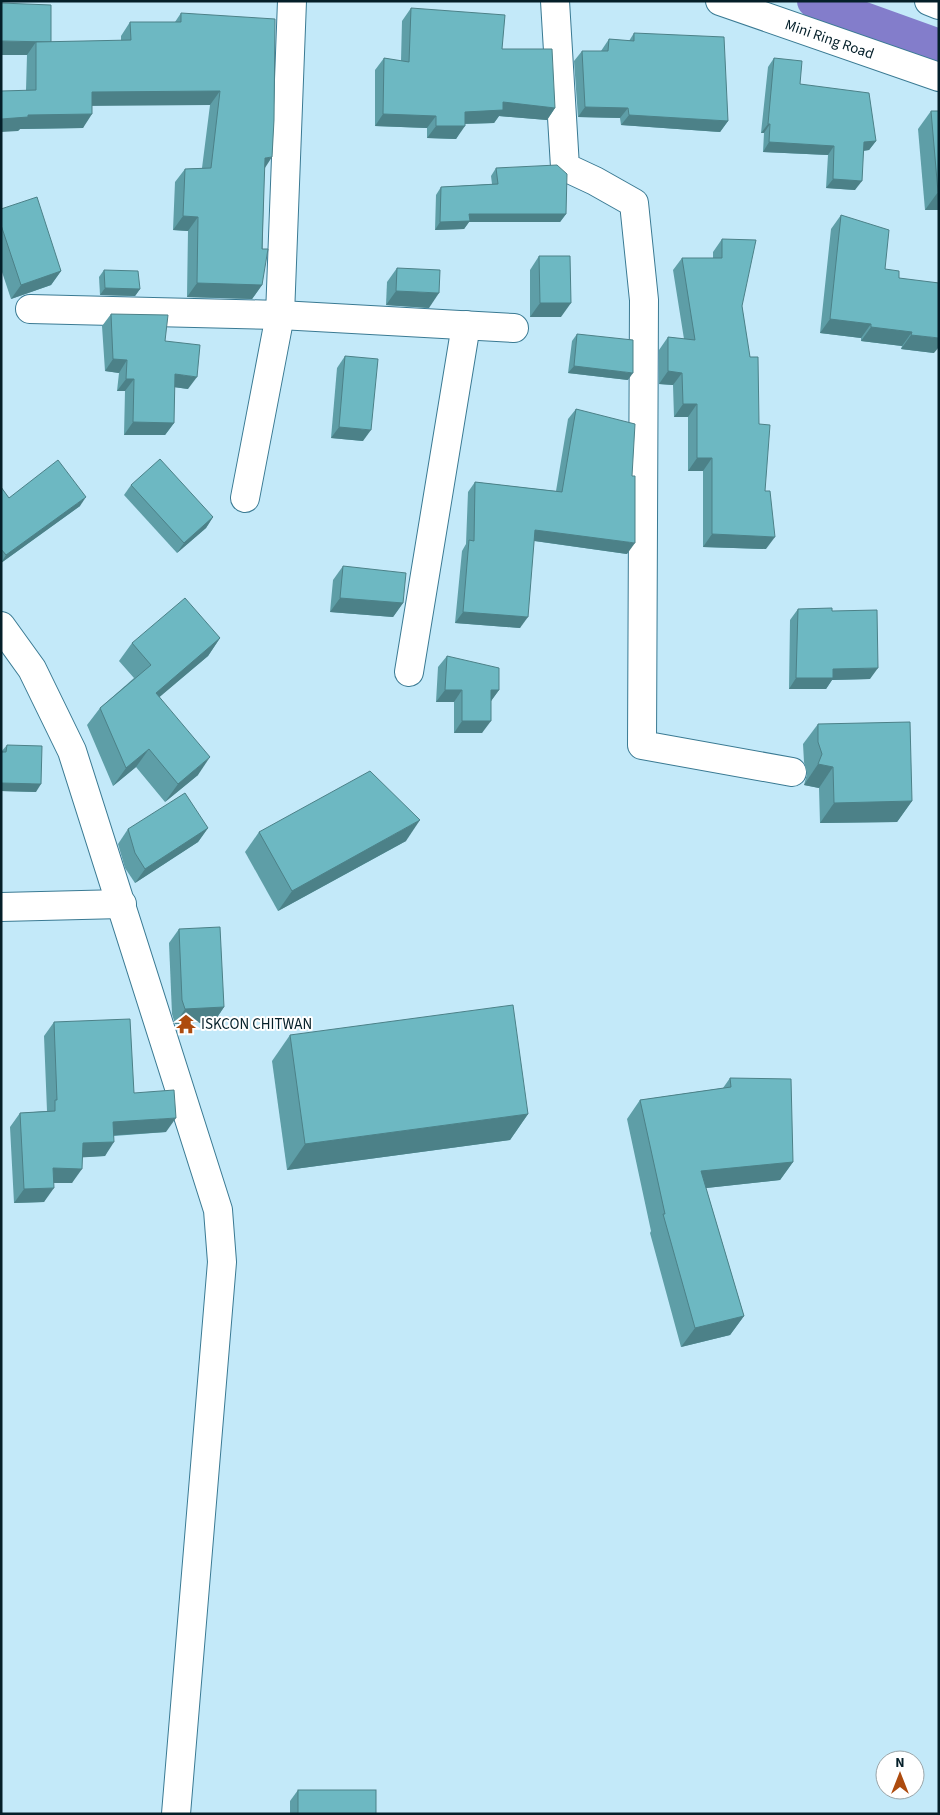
<svg xmlns="http://www.w3.org/2000/svg" width="940" height="1815" viewBox="0 0 940 1815" font-family="'Source Sans 3',sans-serif">
<style>
.lines{fill:none;stroke-linecap:round;stroke-linejoin:round}
.canal{stroke:#837dcb;stroke-width:34}
.street-casing{stroke:#3a7a93;stroke-width:30}
.secondary-casing{stroke:#3a7a93;stroke-width:30}
.street{stroke:#fff;stroke-width:28}
.secondary{stroke:#fff;stroke-width:28}
.wall{fill:#5e9ea7}
.shaded-wall{fill:#4c8188}
.building{fill:#6db8c2;stroke:#4c8188}
.labels{text-anchor:middle;stroke-width:4;stroke-linejoin:round;paint-order:stroke}
.street-label{font-size:15px;fill:#041f29;stroke:#fff}
.poi-label{font-size:15px;fill:#041f29;stroke:#fff;text-anchor:start}
</style>
<rect width="100%" height="100%" fill="#c3e9f9"/>
<g class="lines">
<polyline class="canal" points="814,1 939,46"/>
<defs>
<g id="street">
<polyline points="555,1 565,167 595,181 634,203 644,300 642,745 792,772"/>
<polyline points="929,1 939,5"/>
<polyline points="30,309 280,315 514,328"/>
<polyline points="245,498 280,315 292,1"/>
<polyline points="1,626 32,669 72,751 218,1210 222,1262 176,1814"/>
<polyline points="409,672 466,325"/>
<polyline points="1,907 122,904"/>
</g>
<g id="secondary">
<path id="s1" d="M 720,1 L 939,77"/>
</g>
</defs>
<use href="#street" class="street-casing"/>
<use href="#secondary" class="secondary-casing"/>
<use href="#street" class="street"/>
<use href="#secondary" class="secondary"/>
</g>
<g class="wall">
<polygon points="1,3 51,42 121,41 121,36 130,22 175,22 181,13 264,169 262,285 252,299 187,297 188,231 173,230 175,182 185,169 202,168 210,105 92,105 83,128 20,129 18,131 26,90 27,55"/>
<polygon points="411,8 502,49 555,108 547,120 499,116 494,123 465,124 456,139 427,138 427,128 375,126 375,70 384,58 401,61 402,21"/>
<polygon points="634,33 728,121 720,132 621,125 620,118 578,117 574,61 582,51 601,51 609,39 629,41"/>
<polygon points="774,58 800,84 876,141 869,150 864,151 855,190 826,188 828,155 763,152 764,133 761,133 768,67"/>
<polygon points="931,111 939,111 939,210 925,210 918,129"/>
<polygon points="496,168 566,214 560,222 469,222 464,229 435,230 436,195 441,187 492,184 491,176"/>
<polygon points="1,209 61,271 51,285 11,299 1,269"/>
<polygon points="841,215 885,269 899,278 934,353 901,349 902,346 861,341 861,338 820,333 831,229"/>
<polygon points="722,239 742,306 759,424 765,491 766,549 703,547 703,471 688,471 688,417 674,417 673,385 659,384 659,350 668,337 684,339 673,270 682,258 713,258 713,252"/>
<polygon points="539,256 561,317 530,317 530,270"/>
<polygon points="397,268 429,308 386,305 387,282"/>
<polygon points="104,270 140,289 135,296 100,295 99,277"/>
<polygon points="111,314 165,341 188,389 174,387 174,423 165,435 124,435 125,391 117,391 119,373 105,371 102,326"/>
<polygon points="577,334 628,380 568,373 572,341"/>
<polygon points="345,356 363,441 331,438 337,368"/>
<polygon points="576,409 627,554 534,541 520,628 455,623 462,551 466,544 468,492 475,482 556,491 568,419"/>
<polygon points="131,485 213,517 206,528 177,553 124,495"/>
<polygon points="1,487 9,498 80,506 1,563"/>
<polygon points="343,566 403,603 393,617 330,612 333,580"/>
<polygon points="798,609 832,611 870,679 832,680 826,689 789,689 790,620"/>
<polygon points="220,638 208,656 159,697 198,775 165,802 136,767 113,786 87,725 100,708 134,678 119,661 132,643"/>
<polygon points="447,656 499,690 491,701 482,733 454,733 454,702 436,702 438,667"/>
<polygon points="818,724 912,801 897,822 820,823 819,788 804,785 807,774 804,762 803,744"/>
<polygon points="7,745 36,792 1,791 1,752"/>
<polygon points="208,828 198,842 135,883 125,868 118,844 128,829"/>
<polygon points="259,832 406,841 278,911 245,852"/>
<polygon points="179,929 224,1007 214,1022 175,1024 172,1014 169,943"/>
<polygon points="54,1022 134,1093 166,1132 114,1136 105,1156 82,1157 72,1183 53,1183 44,1202 14,1203 10,1127 20,1113 47,1111 44,1036"/>
<polygon points="290,1035 528,1114 510,1140 287,1170 272,1061"/>
<polygon points="730,1078 793,1162 780,1180 706,1188 744,1316 730,1335 681,1347 650,1233 651,1231 627,1119 640,1100 723,1088"/>
<polygon points="298,1790 376,1814 290,1814 290,1801"/>
</g>
<g class="shaded-wall">
<polygon points="1,41 51,42 36,42 27,55 1,55"/>
<polygon points="220,91 210,105 83,106 92,92"/>
<polygon points="503,102 555,108 547,120 499,116 494,123 456,124 465,112"/>
<polygon points="585,107 628,108 620,118 578,117"/>
<polygon points="92,114 83,128 20,129 18,131 1,132 1,119 28,115"/>
<polygon points="383,114 436,116 427,128 375,126"/>
<polygon points="629,115 728,121 720,132 621,125"/>
<polygon points="768,124 770,124 764,133 761,133"/>
<polygon points="436,126 465,126 456,139 427,138"/>
<polygon points="876,141 869,150 858,151 864,142"/>
<polygon points="769,142 834,146 828,155 763,152"/>
<polygon points="272,157 263,171 265,158"/>
<polygon points="833,179 862,181 855,190 826,188"/>
<polygon points="938,192 939,192 939,210 925,210"/>
<polygon points="469,214 566,214 560,222 469,222 464,229 435,230 440,222"/>
<polygon points="183,216 198,217 188,231 173,230"/>
<polygon points="61,271 51,285 11,299 21,285"/>
<polygon points="197,283 262,285 252,299 187,297"/>
<polygon points="105,288 140,289 135,296 100,295"/>
<polygon points="396,291 439,293 429,308 386,305"/>
<polygon points="540,303 571,303 561,317 530,317"/>
<polygon points="830,319 871,324 861,338 820,333"/>
<polygon points="871,327 912,332 902,346 861,341"/>
<polygon points="911,335 939,338 939,347 934,353 901,349"/>
<polygon points="113,359 127,360 119,373 105,371"/>
<polygon points="574,366 633,373 628,380 568,373"/>
<polygon points="668,371 682,373 673,385 659,384"/>
<polygon points="175,374 197,377 188,389 166,386"/>
<polygon points="126,379 134,379 125,391 117,391"/>
<polygon points="683,404 697,404 688,417 674,417"/>
<polygon points="133,422 174,423 165,435 124,435"/>
<polygon points="339,427 371,430 363,441 331,438"/>
<polygon points="697,458 712,458 703,471 688,471"/>
<polygon points="86,497 80,506 1,563 6,555"/>
<polygon points="213,517 206,528 177,553 184,543"/>
<polygon points="535,530 635,543 627,554 528,540"/>
<polygon points="712,534 775,537 766,549 703,547"/>
<polygon points="340,598 403,603 393,617 330,612"/>
<polygon points="463,612 528,617 520,628 455,623"/>
<polygon points="220,638 208,656 143,711 156,693"/>
<polygon points="878,668 870,679 832,680 826,689 789,689 796,678 833,669"/>
<polygon points="445,690 462,690 454,702 436,702"/>
<polygon points="491,690 499,690 491,701"/>
<polygon points="462,721 491,721 482,733 454,733"/>
<polygon points="149,749 136,767 113,786 126,768"/>
<polygon points="210,757 198,775 165,802 178,784"/>
<polygon points="818,764 833,767 819,788 804,785"/>
<polygon points="1,783 41,784 36,792 1,791"/>
<polygon points="912,801 897,822 820,823 834,803"/>
<polygon points="420,820 406,841 278,911 292,891"/>
<polygon points="208,828 198,842 135,883 145,869"/>
<polygon points="224,1007 214,1022 175,1024 185,1009"/>
<polygon points="528,1114 510,1140 287,1170 305,1144"/>
<polygon points="176,1118 166,1132 103,1136 113,1122"/>
<polygon points="114,1142 105,1156 73,1158 83,1143"/>
<polygon points="793,1162 780,1180 688,1190 701,1171"/>
<polygon points="53,1168 82,1169 72,1183 43,1183"/>
<polygon points="54,1188 44,1202 14,1203 24,1189"/>
<polygon points="744,1316 730,1335 681,1347 695,1328"/>
</g>
<g class="building">
<polygon points="1,3 51,5 51,42 1,41"/>
<polygon points="411,8 505,15 502,49 552,49 555,108 503,102 503,110 465,112 465,126 436,126 436,116 383,114 384,58 409,62"/>
<polygon points="181,13 275,19 274,120 272,157 265,158 262,249 268,249 262,285 197,283 198,217 183,216 185,169 211,168 220,91 92,92 92,114 28,115 28,117 1,119 1,91 36,90 36,42 131,40 130,22 181,22"/>
<polygon points="634,33 724,37 728,121 629,115 628,108 585,107 582,51 608,51 609,39 634,41"/>
<polygon points="774,58 802,61 800,84 869,93 876,141 864,142 862,181 833,179 834,146 769,142 770,124 768,124"/>
<polygon points="931,111 939,111 939,192 938,192"/>
<polygon points="557,165 567,174 566,214 469,214 470,221 440,222 441,187 498,184 496,168"/>
<polygon points="37,197 61,271 21,285 1,225 1,209"/>
<polygon points="841,215 889,230 885,269 899,271 899,278 939,283 939,338 911,335 912,332 871,327 871,324 830,319"/>
<polygon points="722,239 756,240 742,306 750,357 758,357 759,424 770,425 765,491 770,491 775,537 712,534 712,458 697,458 697,404 683,404 682,373 668,371 668,337 695,340 682,258 722,258"/>
<polygon points="539,256 570,256 571,303 540,303"/>
<polygon points="397,268 440,270 439,293 396,291"/>
<polygon points="104,270 138,271 140,289 105,288"/>
<polygon points="111,314 168,315 165,341 200,345 197,377 175,374 174,423 133,422 134,379 126,379 127,360 113,359"/>
<polygon points="577,334 633,340 633,373 574,366"/>
<polygon points="345,356 378,359 371,430 339,427"/>
<polygon points="576,409 635,424 632,476 635,476 635,543 535,530 528,617 463,612 469,540 474,541 475,482 562,492"/>
<polygon points="160,459 213,517 184,543 131,485"/>
<polygon points="58,460 86,497 6,555 1,549 1,487 9,498"/>
<polygon points="343,566 406,573 403,603 340,598"/>
<polygon points="185,598 220,638 156,693 210,757 178,784 149,749 126,768 100,708 151,665 132,643"/>
<polygon points="832,608 832,611 877,610 878,668 833,669 833,678 796,678 798,609"/>
<polygon points="447,656 499,668 499,690 491,690 491,721 462,721 462,690 445,690"/>
<polygon points="910,722 912,801 834,803 833,767 818,764 822,754 818,742 818,724"/>
<polygon points="7,745 42,746 41,784 1,783 1,752 6,752"/>
<polygon points="370,771 420,820 292,891 259,832"/>
<polygon points="185,793 208,828 145,869 135,853 128,829"/>
<polygon points="220,927 224,1007 185,1009 182,1000 179,929"/>
<polygon points="513,1005 528,1114 305,1144 290,1035"/>
<polygon points="130,1019 134,1093 174,1090 176,1118 113,1122 114,1142 83,1143 82,1169 53,1168 54,1188 24,1189 20,1113 55,1111 55,1100 57,1100 54,1022"/>
<polygon points="730,1078 791,1079 793,1162 701,1171 744,1316 695,1328 663,1214 665,1214 640,1100 731,1087"/>
<rect x="298" y="1790" width="78" height="24"/>
</g>
<defs>
<symbol id="temple-bare" viewBox="-9 -9 18 18"><path d="M0-6L5-2H3V0L6.5 2.5H4V6H1.5V3h-3V6H-4V2.5H-6.5L-3 0V-2H-5Z" fill="#ad4b0e" stroke="#fff" stroke-width="2.5" paint-order="stroke"/></symbol>
</defs>
<g fill-rule="evenodd">
<use href="#temple-bare" x="172" y="1010" width="28" height="28"/>
</g>
<g class="labels">
<g class="street-label">
<text dy="5" stroke="none"><textPath href="#s1" startOffset="116">Mini Ring Road</textPath></text>
</g>
<g class="poi-label">
<text x="201" y="1029">ISKCON CHITWAN</text>
</g>
</g>
<rect width="940" height="1815" fill="none" stroke="#041f29" stroke-width="5"/>
<g transform="translate(900 1775)"><circle r="24" fill="#ffffff" stroke="#9ba5a9"/>
<path d="M0-4L9 19L0 12L-9 19Z" fill="#ad4b0e"/>
<text y="-8" font-size="14" font-weight="bold" text-anchor="middle" fill="#041f29">N</text>
</g>
</svg>
